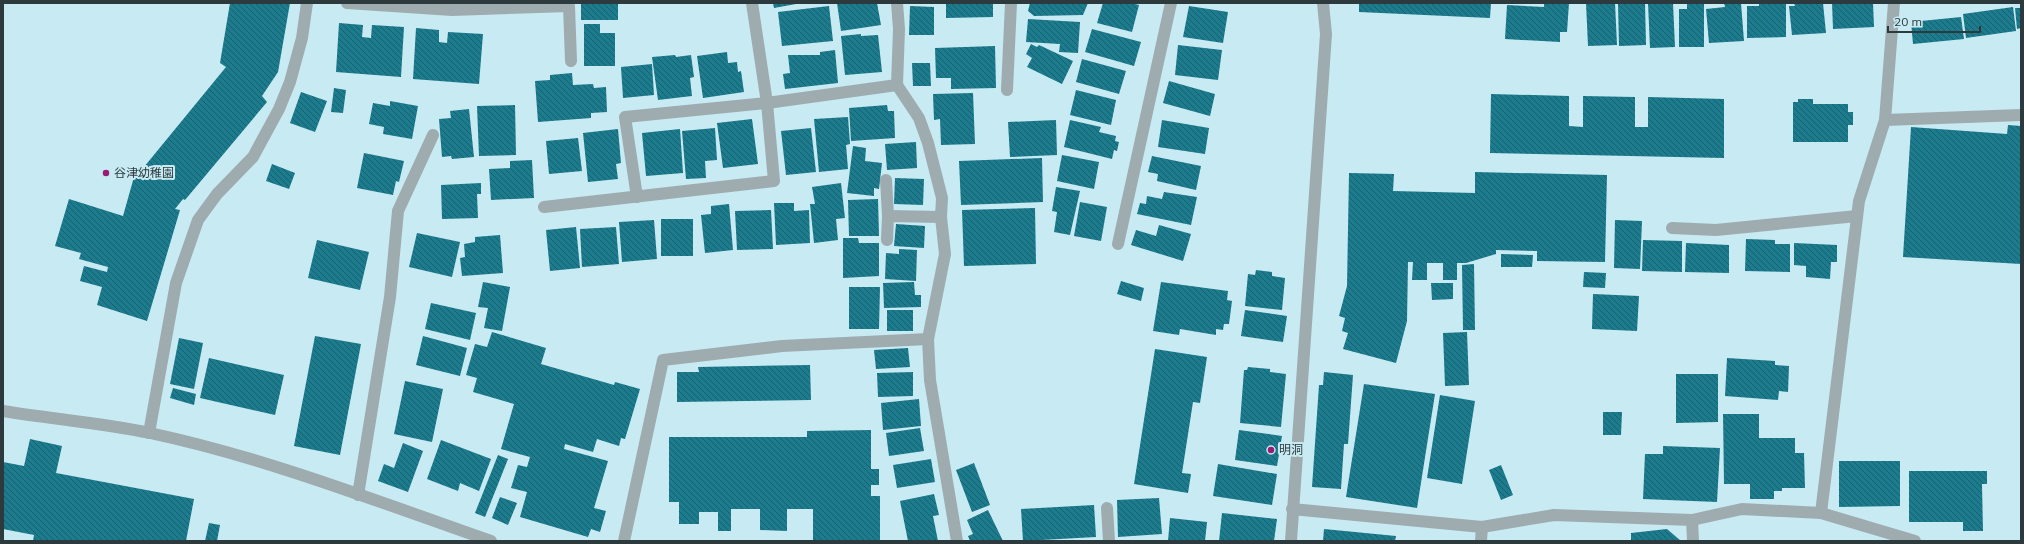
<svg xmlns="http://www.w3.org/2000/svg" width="2024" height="544" viewBox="0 0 2024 544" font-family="Mulish,'Noto Sans JP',sans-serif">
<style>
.building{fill:url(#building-back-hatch)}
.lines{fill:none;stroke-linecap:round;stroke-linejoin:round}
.lane{stroke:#9eacb0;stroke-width:12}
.street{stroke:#9eacb0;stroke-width:12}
.poi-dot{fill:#991c73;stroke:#c8eaf3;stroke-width:1.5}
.labels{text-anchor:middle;stroke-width:4;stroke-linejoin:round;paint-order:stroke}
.poi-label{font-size:12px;fill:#2c3a3d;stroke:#c8eaf3;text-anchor:start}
</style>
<defs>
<pattern id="building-back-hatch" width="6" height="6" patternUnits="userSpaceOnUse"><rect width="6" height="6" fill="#1c7b8d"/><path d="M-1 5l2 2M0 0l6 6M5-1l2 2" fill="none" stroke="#18606e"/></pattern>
</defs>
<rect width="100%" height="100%" fill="#c8eaf3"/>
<g class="building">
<polygon points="230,3 290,3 278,72 262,96 267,102 185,200 183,199 175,209 180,210 147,321 97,305 102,287 80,281 84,266 107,272 108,267 79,259 81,253 55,246 69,199 123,216 134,177 139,178 146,169 144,167 226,67 220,63"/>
<rect x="581" y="3" width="37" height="17"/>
<polygon points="773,3 796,3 796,4 774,8"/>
<polygon points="837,3 877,3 881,25 841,31"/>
<polygon points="946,3 993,3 993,17 946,18"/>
<polygon points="1030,3 1088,3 1083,15 1034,16 1028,11"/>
<polygon points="1103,3 1131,3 1139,5 1132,32 1097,23"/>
<polygon points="1359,3 1491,3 1490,18 1359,12"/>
<polygon points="1544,3 1569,3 1567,32 1560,32 1560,42 1505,39 1507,5 1544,7"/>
<polygon points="1586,3 1615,3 1617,45 1588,46"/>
<polygon points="1618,3 1645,3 1646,45 1619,46"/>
<polygon points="1648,3 1673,3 1675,47 1650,48"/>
<polygon points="1687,3 1704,3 1704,47 1679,47 1679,9 1687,9"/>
<polygon points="1724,3 1741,3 1744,41 1709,43 1706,9 1725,7"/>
<polygon points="1759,3 1786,3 1786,37 1747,38 1747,6 1759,6"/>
<polygon points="1794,3 1823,3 1826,33 1792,35 1789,6 1795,6"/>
<polygon points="1832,3 1873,3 1874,27 1833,29"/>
<polygon points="829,6 833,41 782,46 778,12"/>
<polygon points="910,6 934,7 934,35 909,35"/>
<polygon points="1189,6 1228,12 1223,43 1183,37"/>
<polygon points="2013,7 2016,31 1966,38 1963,14"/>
<polygon points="2015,8 2021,8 2021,28 2017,29"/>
<polygon points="1961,17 1964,39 1913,44 1911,22"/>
<polygon points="1028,19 1080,22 1078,53 1059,52 1060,44 1026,42"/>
<polygon points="339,23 363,25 362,37 371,38 372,25 404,27 401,77 336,72"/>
<polygon points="584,24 600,24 600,33 615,33 615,66 584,66"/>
<polygon points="416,28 439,30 439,42 447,43 448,32 483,34 479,84 413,79"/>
<polygon points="1092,29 1141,42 1134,66 1085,52"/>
<polygon points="861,34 861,36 878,35 882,72 845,75 841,36"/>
<polygon points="1031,44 1037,47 1039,45 1073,61 1062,84 1027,67 1032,58 1026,54"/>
<polygon points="1178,45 1222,50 1218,80 1175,75"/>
<polygon points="995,46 996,88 951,89 951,78 936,78 935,48"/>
<polygon points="835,50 838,83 785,89 783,74 790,73 788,55 820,55 820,52"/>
<polygon points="727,52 728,63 737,62 738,72 741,71 744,92 703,98 697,56"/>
<polygon points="675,55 676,57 691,55 694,77 690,78 692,96 658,100 652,57"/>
<polygon points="1082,59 1126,71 1119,94 1076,82"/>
<polygon points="912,63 930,63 931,86 913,86"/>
<polygon points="652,64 654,95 623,98 621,67"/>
<polygon points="572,73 573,85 593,84 594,88 606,87 607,112 591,113 591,118 538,122 535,81 550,80 550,75"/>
<polygon points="1169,81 1215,94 1210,116 1163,103"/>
<polygon points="334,88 346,90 343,113 331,112"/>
<polygon points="1076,90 1116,100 1111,125 1070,115"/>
<polygon points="301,92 327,101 315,132 290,123"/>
<polygon points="973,93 975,144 941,145 940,119 934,120 933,94"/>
<polygon points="1491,94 1569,96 1569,126 1583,127 1583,96 1635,97 1635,127 1648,127 1648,97 1724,99 1724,158 1490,153"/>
<polygon points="1798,99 1813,99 1813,104 1848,104 1848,112 1853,112 1853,125 1848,125 1848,142 1793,142 1793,102 1798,102"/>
<polygon points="390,101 418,106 412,139 383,134 384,127 369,124 373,103 390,106"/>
<polygon points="515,105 516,155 479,156 477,106"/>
<polygon points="887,105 888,111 894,111 895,138 851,141 849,108"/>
<polygon points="469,109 474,157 452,159 451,156 442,157 439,119 451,118 450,111"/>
<polygon points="848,117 850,144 846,145 848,169 819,172 814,119"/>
<polygon points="752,119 758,164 723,168 717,123"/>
<polygon points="1056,120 1057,155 1010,157 1008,122"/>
<polygon points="1070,120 1101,127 1099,132 1116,136 1115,141 1119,142 1117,151 1114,150 1112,159 1064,147"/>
<polygon points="1162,120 1209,128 1205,154 1158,147"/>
<polygon points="2008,125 2021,126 2021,264 1903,257 1911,127 2007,134"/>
<polygon points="715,128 717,160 705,161 706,178 686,179 682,131"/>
<polygon points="811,128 816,172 786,175 781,131"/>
<polygon points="618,129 621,163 616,164 618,179 588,182 583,133"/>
<polygon points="680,129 683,173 646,176 642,133"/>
<polygon points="578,138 582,171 549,174 546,141"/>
<polygon points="916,142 917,168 887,170 885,144"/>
<polygon points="853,146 866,148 865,161 882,163 879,189 874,188 874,196 847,193"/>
<polygon points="364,153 404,161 399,182 396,181 393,195 357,188"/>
<polygon points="1062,155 1099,162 1094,189 1057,181"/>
<polygon points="1152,156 1201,166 1196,190 1157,181 1158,174 1148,172"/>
<polygon points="1042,158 1043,202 961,205 959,161"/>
<polygon points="532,160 534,198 491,200 489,169 510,168 510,161"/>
<polygon points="272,164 295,173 289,189 266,181"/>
<polygon points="1475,172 1607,175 1605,262 1537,261 1537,251 1496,250 1496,254 1466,263 1457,263 1457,280 1443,280 1443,263 1427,263 1427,280 1412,280 1413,262 1408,262 1407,321 1396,363 1343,349 1348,333 1342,331 1345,318 1339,316 1347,286 1349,173 1394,174 1393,191 1475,193"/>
<polygon points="895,178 924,179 923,205 894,204"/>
<polygon points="481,183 481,194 477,194 478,218 442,219 441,185"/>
<polygon points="841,183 845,218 836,219 838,240 814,243 810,204 815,204 812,187"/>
<polygon points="1056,187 1080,191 1070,235 1054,232 1057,212 1052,211"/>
<polygon points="1164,192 1197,197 1191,225 1137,214 1140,203 1146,204 1147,196 1162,199"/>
<polygon points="878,199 879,236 849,236 848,200"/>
<polygon points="1080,202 1107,207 1101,241 1074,236"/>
<polygon points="774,203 794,203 794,211 809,210 810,243 776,245"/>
<polygon points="729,204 733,250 705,253 701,215 711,214 711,206"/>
<polygon points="1035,208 1036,264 964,266 962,210"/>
<polygon points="771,210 773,249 737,250 735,211"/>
<rect x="661" y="219" width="32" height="37"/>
<polygon points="654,220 657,259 622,262 619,222"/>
<polygon points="1615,220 1642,221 1640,269 1614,268"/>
<polygon points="896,224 925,226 924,248 894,246"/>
<polygon points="1159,225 1191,234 1183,261 1131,245 1136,230 1156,236"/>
<polygon points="576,227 580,268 550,271 546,230"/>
<polygon points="616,227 619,264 582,267 580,229"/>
<polygon points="417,233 460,242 452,277 409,267"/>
<polygon points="500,235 503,273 462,276 460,258 465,257 464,244 475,242 475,237"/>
<polygon points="843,238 858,238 859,243 879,243 879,276 843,278"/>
<polygon points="1746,239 1775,240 1775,244 1790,244 1790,272 1745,271"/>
<polygon points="317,240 369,252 360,290 308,278"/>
<polygon points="1643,240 1682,241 1682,272 1642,271"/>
<polygon points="1686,243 1729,245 1729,273 1685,272"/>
<polygon points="1794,243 1837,245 1837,262 1831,262 1830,279 1806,277 1806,266 1794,265"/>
<polygon points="899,249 917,250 916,281 885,279 886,253 899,254"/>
<polygon points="1501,254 1533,255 1532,267 1501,267"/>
<polygon points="1474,264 1475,330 1463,330 1462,265"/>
<polygon points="1256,270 1272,272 1272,276 1285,278 1282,310 1245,306 1248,274 1255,275"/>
<polygon points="1584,272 1606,273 1605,288 1583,287"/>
<polygon points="1121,281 1144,288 1141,301 1117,294"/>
<polygon points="483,282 510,287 502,331 484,328 488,308 478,307"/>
<polygon points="914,282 915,295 921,295 921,307 884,308 883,283"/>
<polygon points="1161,282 1228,291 1227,300 1232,301 1229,324 1224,324 1223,330 1216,329 1216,335 1180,329 1179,335 1153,331"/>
<polygon points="1431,283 1453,283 1453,299 1432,300"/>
<polygon points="849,287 880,287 879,329 849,329"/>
<polygon points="1593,294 1639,296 1637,331 1592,329"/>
<polygon points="431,303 476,313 470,340 425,329"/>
<rect x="887" y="310" width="26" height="21"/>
<polygon points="1245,310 1287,316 1283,342 1241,336"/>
<polygon points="492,332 546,348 541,364 614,385 615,382 640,389 625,439 621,438 619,446 597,439 593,452 565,444 564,449 608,461 594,508 606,511 600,532 591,529 588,537 520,517 527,492 511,488 518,465 527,467 530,457 501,449 514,404 473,392 477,378 466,375 475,344 487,347"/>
<polygon points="1467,332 1469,385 1445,386 1443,333"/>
<polygon points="315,336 361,344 340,455 294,446"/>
<polygon points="423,336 467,348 460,376 416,365"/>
<polygon points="179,338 203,343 194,389 170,384"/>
<polygon points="908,348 910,367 876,369 874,350"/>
<polygon points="1155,349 1207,357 1200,403 1193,402 1182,473 1191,474 1188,493 1134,484"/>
<polygon points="209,358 284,375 275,415 200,398"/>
<polygon points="1727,358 1775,361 1775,365 1789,366 1788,392 1779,391 1778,400 1725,396"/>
<polygon points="810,365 811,400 677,402 677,372 699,372 698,367"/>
<polygon points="1248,367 1270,369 1270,372 1286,374 1281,427 1240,423 1244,370 1247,370"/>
<polygon points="913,372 913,396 878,397 877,373"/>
<polygon points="1324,372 1353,375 1348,444 1344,444 1341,489 1312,487 1319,385 1323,385"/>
<polygon points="1676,374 1718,374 1718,422 1676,423"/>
<polygon points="405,381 443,389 432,442 394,434"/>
<polygon points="1364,384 1435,394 1417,508 1346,497"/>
<polygon points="173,388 196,394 194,405 170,398"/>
<polygon points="1440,395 1475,401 1462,484 1427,478"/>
<polygon points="919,399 921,426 883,430 881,403"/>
<polygon points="1603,412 1622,412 1621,435 1603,435"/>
<polygon points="1723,414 1759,414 1759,438 1795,438 1795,453 1804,453 1805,488 1782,488 1782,491 1774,491 1774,499 1750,499 1750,484 1724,484"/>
<polygon points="920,428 924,451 889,456 886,433"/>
<polygon points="871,430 871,469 879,469 879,485 871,485 871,496 880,496 880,541 813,541 813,509 787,509 787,531 760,530 760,509 731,509 731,531 718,531 718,512 699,512 699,524 679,524 679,502 669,502 669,437 807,437 807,431"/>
<polygon points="1239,430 1282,436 1277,466 1235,460"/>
<polygon points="30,439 62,446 56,473 194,499 186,541 33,541 34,535 3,529 3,462 24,466"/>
<polygon points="441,440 491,459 479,491 460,483 458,491 427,479"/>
<polygon points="403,443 423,451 408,492 378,481 384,464 394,468"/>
<polygon points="1663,446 1720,448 1717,502 1643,499 1645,454 1663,454"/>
<polygon points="498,455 508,459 485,517 475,513"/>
<polygon points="931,459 935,482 897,488 893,465"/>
<polygon points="1839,461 1900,461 1900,506 1839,507"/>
<polygon points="974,463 990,505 972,512 956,470"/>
<polygon points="1218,464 1277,474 1272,505 1213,496"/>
<polygon points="1501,465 1513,495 1501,500 1489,470"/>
<polygon points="1909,471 1987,471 1987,484 1982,484 1983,531 1963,531 1963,522 1909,522"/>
<polygon points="934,494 939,515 933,516 938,541 908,541 900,501"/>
<polygon points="500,497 517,503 508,525 492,518"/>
<polygon points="1159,498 1162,534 1118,537 1117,500"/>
<polygon points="1094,505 1096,537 1023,541 1021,509"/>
<polygon points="988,510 1003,541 970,541 968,536 973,534 967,520"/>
<polygon points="1222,513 1277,519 1274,541 1219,541"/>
<polygon points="1170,518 1207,522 1205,541 1168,541"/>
<polygon points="209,523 220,525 217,541 205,541"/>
<polygon points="1324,529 1396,536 1395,541 1323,541"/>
<polygon points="1667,529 1681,541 1631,541 1631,533"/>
</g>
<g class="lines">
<g class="lane">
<polyline points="347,3 452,10 569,6 571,61"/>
<polyline points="897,85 919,118 928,143 942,198 941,217 945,254 928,339 930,380 957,541"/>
<polyline points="1007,90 1011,3"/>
<polyline points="886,180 888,216"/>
<polyline points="544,207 774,181 767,103"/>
<polyline points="887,240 888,216 941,217"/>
<polyline points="1118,244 1171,3"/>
<polyline points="1107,508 1109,541"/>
<polyline points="624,541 663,360 782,346 928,339"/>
</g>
<g class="street">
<polyline points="752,3 767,103"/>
<polyline points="1885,120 2021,115"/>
<polyline points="637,197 625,117 767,103 897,85 899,29 897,3"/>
<polyline points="1672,228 1716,230 1857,216"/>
<path d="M 3,411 C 52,419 102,423 150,433 C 267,458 379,502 491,541"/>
<polyline points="149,433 176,283 198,220 217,194 253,157 279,109 290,82 302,38 307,3"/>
<polyline points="358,495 390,297 398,211 433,135"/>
<polyline points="1292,509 1482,527 1554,515 1692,520 1742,509 1821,513 1859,201 1885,120 1894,3"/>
<polyline points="1821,513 1915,541"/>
<polyline points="1692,520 1693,541"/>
<polyline points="1291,541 1326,34 1323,3"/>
<polyline points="1481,541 1482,527"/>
</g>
</g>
<g class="poi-dot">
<circle cx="106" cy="173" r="4"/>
<circle cx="1271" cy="450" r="4"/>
</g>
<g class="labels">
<g class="poi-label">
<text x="114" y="177">谷津幼稚園</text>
<text x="1279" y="454">明洞</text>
</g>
</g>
<rect width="2024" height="544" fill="none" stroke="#2c3a3d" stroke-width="8"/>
<path d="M1888 26v6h92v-6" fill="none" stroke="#2c3a3d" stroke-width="2"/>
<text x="1894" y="26" font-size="12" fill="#2c3a3d" stroke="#c8eaf3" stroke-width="3" paint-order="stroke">20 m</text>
</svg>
